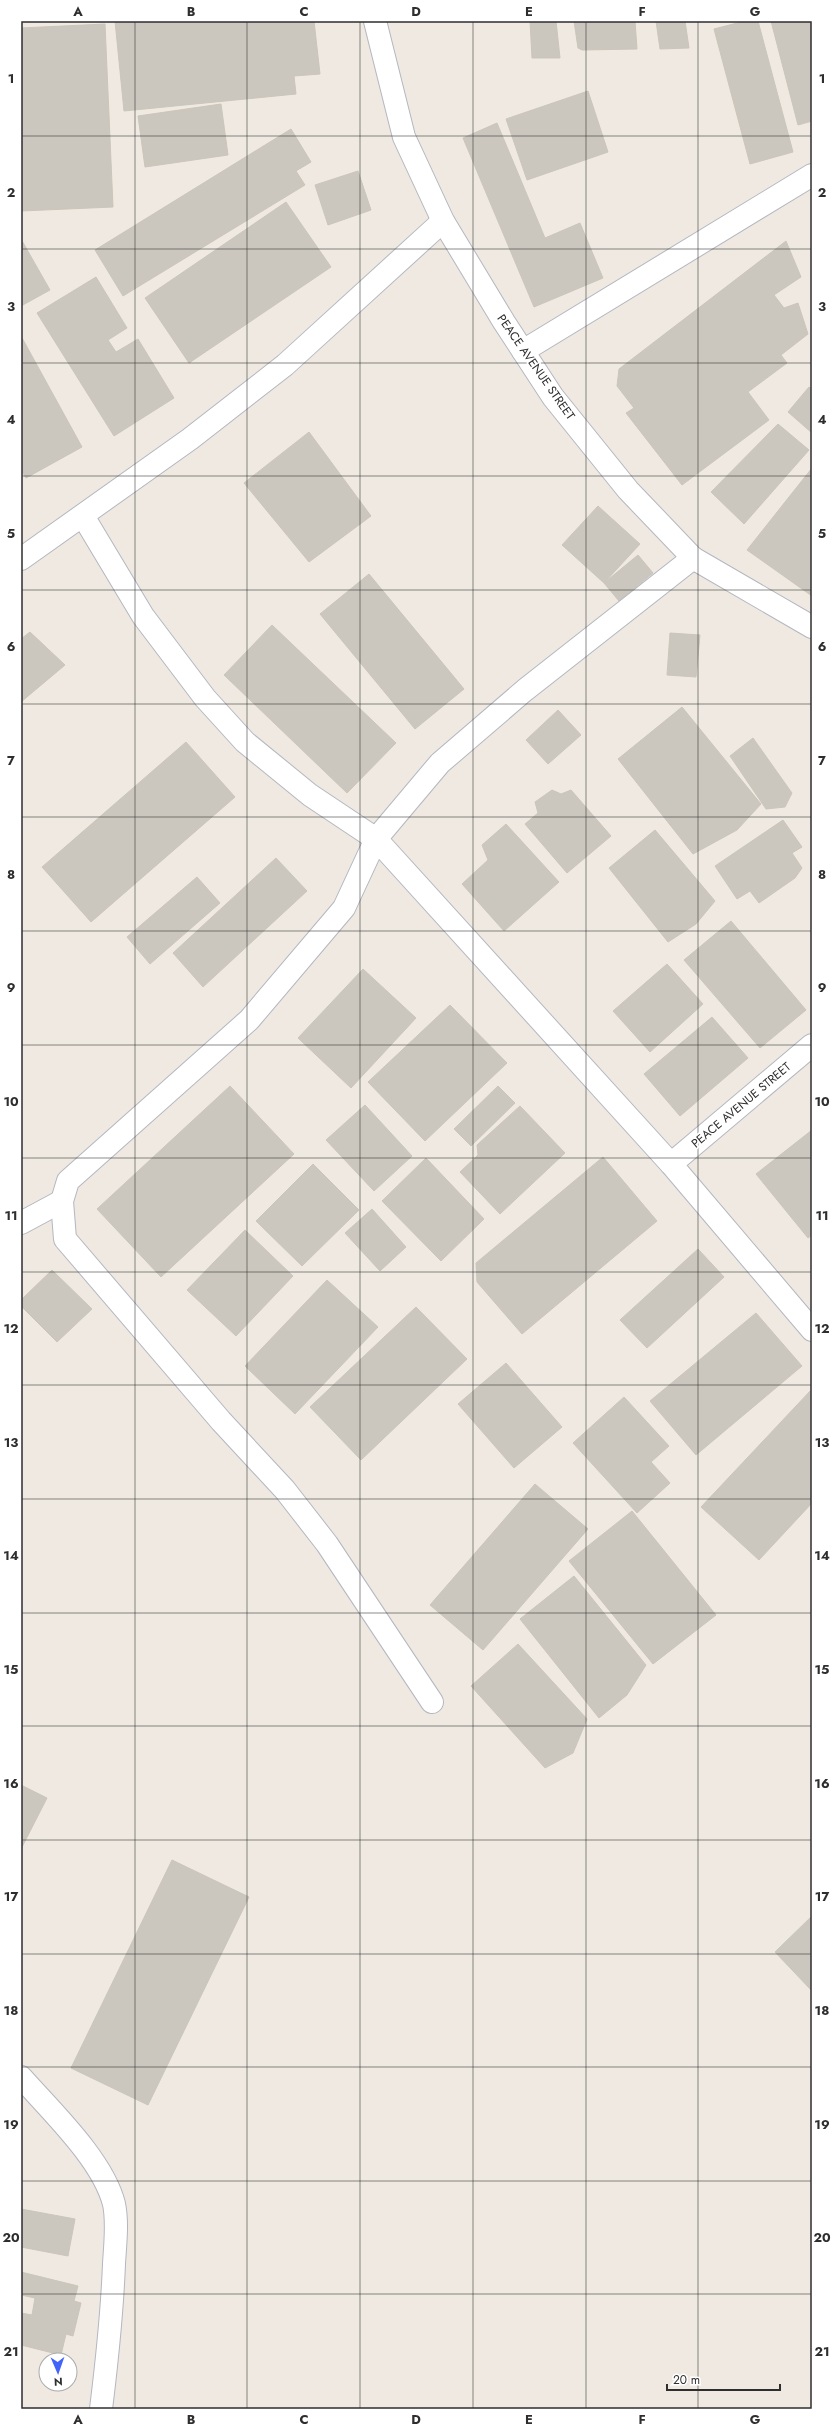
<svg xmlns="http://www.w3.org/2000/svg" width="833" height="2430" viewBox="0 0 833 2430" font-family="Jost,sans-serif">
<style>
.building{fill:#cbc7bf;stroke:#cbc5ba}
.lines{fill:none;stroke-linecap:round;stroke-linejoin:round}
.street-casing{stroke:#b4b7c1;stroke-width:24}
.street{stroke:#fff;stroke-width:22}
.grid{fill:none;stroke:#2e2e2e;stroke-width:1;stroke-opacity:0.55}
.labels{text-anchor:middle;stroke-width:3.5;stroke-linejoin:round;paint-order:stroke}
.street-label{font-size:12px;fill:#2e2e2e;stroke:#fff}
.neatline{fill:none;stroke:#2e2e2e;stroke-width:1.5}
.grid-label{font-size:13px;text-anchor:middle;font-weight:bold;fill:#2e2e2e}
</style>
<rect width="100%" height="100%" fill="#efe9e1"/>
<g class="building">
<polygon points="115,21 314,21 320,74 294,76 296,94 124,111"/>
<polygon points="530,21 556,21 560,58 532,58"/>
<polygon points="574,21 635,21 637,49 582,50 578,48"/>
<polygon points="656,21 685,21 689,48 660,49"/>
<polygon points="745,21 758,21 793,152 750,164 714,29"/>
<polygon points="771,21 812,21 812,121 798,125"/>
<polygon points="105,24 113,207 21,211 21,28"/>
<polygon points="588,91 608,152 527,180 506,119"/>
<polygon points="221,104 228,155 145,167 138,116"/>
<polygon points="497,123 545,238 580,223 603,278 534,307 463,138"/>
<polygon points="291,129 311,162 296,171 305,185 123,296 95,250"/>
<polygon points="358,171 371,210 328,225 315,185"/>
<polygon points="286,202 331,267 189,363 145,298"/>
<polygon points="21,239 50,290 21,306"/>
<polygon points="786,241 801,277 774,295 784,308 798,303 808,334 781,355 787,363 748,392 769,420 682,485 626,413 634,408 617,386 619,369"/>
<polygon points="96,277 127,328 108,340 116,352 138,339 174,398 114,436 37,313"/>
<polygon points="21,336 82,447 26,478 21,470"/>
<polygon points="809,387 812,389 812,433 788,412"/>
<polygon points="778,424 809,450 744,524 711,492"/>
<polygon points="309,432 371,516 309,562 244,483"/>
<polygon points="812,468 812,596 747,550"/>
<polygon points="598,506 640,544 604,583 562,545"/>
<polygon points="638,555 653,573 619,601 604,583"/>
<polygon points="369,574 464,689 415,729 320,614"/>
<polygon points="272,625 396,743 347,793 224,675"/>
<polygon points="30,632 65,665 21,702 21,639"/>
<polygon points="670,633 700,635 696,677 667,675"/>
<polygon points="682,707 761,804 737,830 693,854 618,759"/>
<polygon points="558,710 581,735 548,764 526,740"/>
<polygon points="753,738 792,793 785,807 766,809 730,756"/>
<polygon points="186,742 235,797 91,922 42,867"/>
<polygon points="552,790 561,794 571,790 611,836 567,873 525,824 538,813 535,802"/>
<polygon points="783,820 802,847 792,853 802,868 795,878 759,903 750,891 737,899 715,866"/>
<polygon points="506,824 559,882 504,931 462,884 488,860 482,845"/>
<polygon points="655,830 715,901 696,924 668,942 609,868"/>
<polygon points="276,858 307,891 203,987 173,953"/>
<polygon points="197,877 220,903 150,964 127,937"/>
<polygon points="731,921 806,1010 760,1048 684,960"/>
<polygon points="667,964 703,1004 650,1052 613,1011"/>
<polygon points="363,969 416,1018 351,1088 298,1038"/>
<polygon points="450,1005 507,1063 425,1141 368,1082"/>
<polygon points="712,1017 748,1058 680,1116 644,1074"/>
<polygon points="230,1086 294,1154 161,1277 97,1209"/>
<polygon points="498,1086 515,1103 471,1146 454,1129"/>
<polygon points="365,1105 412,1156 374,1191 326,1140"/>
<polygon points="520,1106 565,1153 500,1214 460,1172 478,1155 477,1145"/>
<polygon points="812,1130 812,1235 808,1238 756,1174"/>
<polygon points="603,1157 657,1221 522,1334 477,1282 476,1263"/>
<polygon points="426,1158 484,1219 441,1261 382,1201"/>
<polygon points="313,1164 359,1210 302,1266 256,1221"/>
<polygon points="372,1209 406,1247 380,1271 345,1233"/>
<polygon points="245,1230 293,1276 236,1336 187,1290"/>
<polygon points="698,1249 724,1277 647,1348 620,1320"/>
<polygon points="52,1270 92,1309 57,1342 21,1306 21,1300"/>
<polygon points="327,1280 378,1327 295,1414 245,1366"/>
<polygon points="416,1307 467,1359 361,1460 310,1407"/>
<polygon points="756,1313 802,1366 696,1455 650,1401"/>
<polygon points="506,1363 562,1427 514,1468 458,1404"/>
<polygon points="812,1389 812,1503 759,1560 701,1507"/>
<polygon points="624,1397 669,1446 651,1462 670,1483 637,1513 573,1443"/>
<polygon points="535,1484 588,1529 483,1650 430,1605"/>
<polygon points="632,1511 716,1615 653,1664 569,1561"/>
<polygon points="574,1576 646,1665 627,1695 599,1718 520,1619"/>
<polygon points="518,1644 587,1719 573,1753 545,1768 471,1686"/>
<polygon points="21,1785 47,1798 21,1849"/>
<polygon points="172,1860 249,1897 148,2105 71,2068"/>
<polygon points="812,1916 812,1991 775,1952"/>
<polygon points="21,2209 75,2219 68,2256 21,2247"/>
<polygon points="21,2272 78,2286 74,2301 81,2303 73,2336 66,2334 61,2355 21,2345 21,2313 32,2315 35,2298 21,2295"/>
</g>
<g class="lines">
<defs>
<g id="street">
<polyline points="375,21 404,137 443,221 504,322 553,397 628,490 693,558 812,627"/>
<polyline points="523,351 812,175"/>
<polyline points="83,516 143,616 205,698 245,742 310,795 376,839 671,1164 812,1330"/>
<polyline points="21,559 190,439 285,365 443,221"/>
<polyline points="671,1164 812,1045"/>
<polyline points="21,1223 62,1201"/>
<polyline points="432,1702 327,1544 285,1490 221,1421 65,1239 62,1201 68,1181 249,1020 344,908 376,839 440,763 525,690 693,558"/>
<path d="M 21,2077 C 51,2111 103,2160 114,2204 C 118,2223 115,2245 114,2264 C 112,2313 107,2361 101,2409"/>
</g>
</defs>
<use href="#street" class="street-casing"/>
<use href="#street" class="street"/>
</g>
<path class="grid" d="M 135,21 L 135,2409M 247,21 L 247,2409M 360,21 L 360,2409M 473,21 L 473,2409M 586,21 L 586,2409M 698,21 L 698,2409M 21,136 L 812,136M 21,249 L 812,249M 21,363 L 812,363M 21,476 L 812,476M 21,590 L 812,590M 21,704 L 812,704M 21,817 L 812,817M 21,931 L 812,931M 21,1045 L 812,1045M 21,1158 L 812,1158M 21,1272 L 812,1272M 21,1385 L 812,1385M 21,1499 L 812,1499M 21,1613 L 812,1613M 21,1726 L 812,1726M 21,1840 L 812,1840M 21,1954 L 812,1954M 21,2067 L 812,2067M 21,2181 L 812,2181M 21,2294 L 812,2294"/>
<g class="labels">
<g class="street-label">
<text transform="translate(536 367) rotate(55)" y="4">PEACE AVENUE STREET</text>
<text transform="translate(741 1105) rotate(-40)" y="4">PEACE AVENUE STREET</text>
</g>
</g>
<rect width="833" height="2430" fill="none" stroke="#ffffff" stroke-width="44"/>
<g transform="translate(58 2372) rotate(178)"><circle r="19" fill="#ffffff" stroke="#ababab"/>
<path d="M0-3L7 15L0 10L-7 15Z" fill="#4264fb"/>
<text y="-6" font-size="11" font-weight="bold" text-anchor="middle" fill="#2e2e2e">N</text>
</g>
<path d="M667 2384v6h113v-6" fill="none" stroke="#2e2e2e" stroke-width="2"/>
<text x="673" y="2384" font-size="12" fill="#2e2e2e" stroke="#ffffff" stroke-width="3" paint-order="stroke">20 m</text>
<rect x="22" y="22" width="789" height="2386" class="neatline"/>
<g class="grid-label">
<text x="78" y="16">A</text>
<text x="191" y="16">B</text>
<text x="304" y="16">C</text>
<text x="416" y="16">D</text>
<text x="529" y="16">E</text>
<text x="642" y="16">F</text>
<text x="755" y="16">G</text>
<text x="11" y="83">1</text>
<text x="822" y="83">1</text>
<text x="11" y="197">2</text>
<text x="822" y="197">2</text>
<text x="11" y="311">3</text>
<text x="822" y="311">3</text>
<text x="11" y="424">4</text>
<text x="822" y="424">4</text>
<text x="11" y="538">5</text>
<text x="822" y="538">5</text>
<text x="11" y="651">6</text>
<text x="822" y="651">6</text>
<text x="11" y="765">7</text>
<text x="822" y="765">7</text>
<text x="11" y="879">8</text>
<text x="822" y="879">8</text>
<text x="11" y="992">9</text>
<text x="822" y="992">9</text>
<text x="11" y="1106">10</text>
<text x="822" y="1106">10</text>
<text x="11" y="1220">11</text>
<text x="822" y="1220">11</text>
<text x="11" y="1333">12</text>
<text x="822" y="1333">12</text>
<text x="11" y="1447">13</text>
<text x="822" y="1447">13</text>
<text x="11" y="1560">14</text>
<text x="822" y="1560">14</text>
<text x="11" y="1674">15</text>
<text x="822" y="1674">15</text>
<text x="11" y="1788">16</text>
<text x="822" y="1788">16</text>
<text x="11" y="1901">17</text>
<text x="822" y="1901">17</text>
<text x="11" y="2015">18</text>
<text x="822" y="2015">18</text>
<text x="11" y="2129">19</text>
<text x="822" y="2129">19</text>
<text x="11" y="2242">20</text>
<text x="822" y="2242">20</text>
<text x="11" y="2356">21</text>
<text x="822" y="2356">21</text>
<text x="78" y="2424">A</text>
<text x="191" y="2424">B</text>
<text x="304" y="2424">C</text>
<text x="416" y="2424">D</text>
<text x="529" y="2424">E</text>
<text x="642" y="2424">F</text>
<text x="755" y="2424">G</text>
</g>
</svg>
